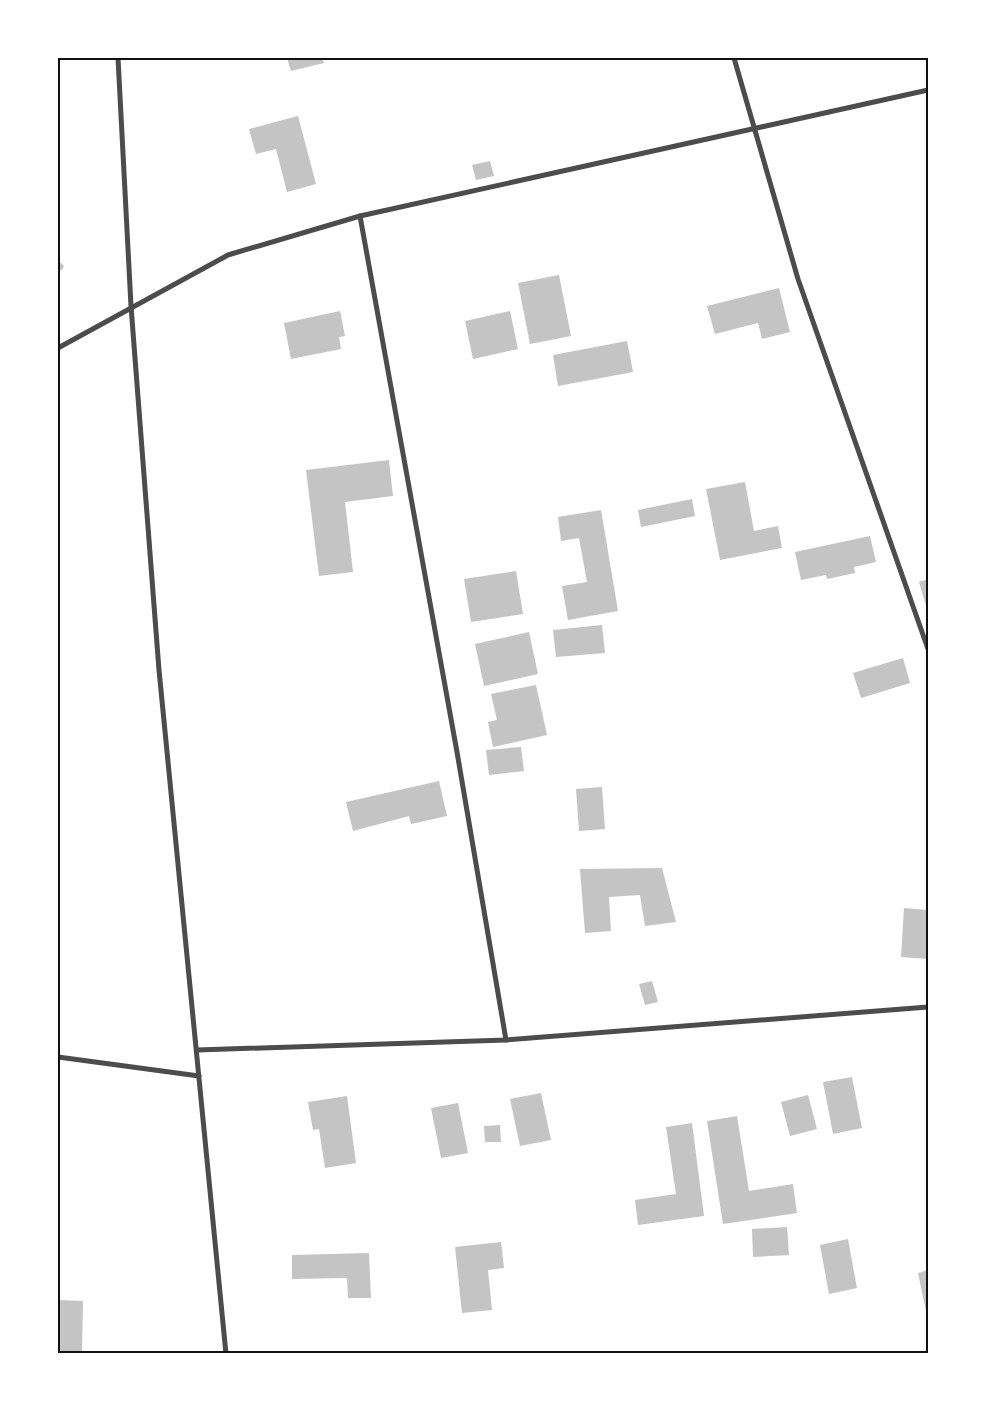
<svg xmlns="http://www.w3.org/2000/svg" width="986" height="1411" viewBox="0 0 986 1411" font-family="Poppins,sans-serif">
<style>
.building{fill:#c4c4c4}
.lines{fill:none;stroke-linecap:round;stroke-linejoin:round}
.minor{stroke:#4c4c4c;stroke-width:5}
.neatline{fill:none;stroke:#111;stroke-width:2}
</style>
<rect width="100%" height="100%" fill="#fff"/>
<g class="building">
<polygon points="287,58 322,58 324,63 291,71"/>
<polygon points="298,116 316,184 287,192 276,149 256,154 249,129"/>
<polygon points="490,161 494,176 476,180 472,165"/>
<polygon points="58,260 64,266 62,270 58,271"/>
<polygon points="559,275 571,336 530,344 518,283"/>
<polygon points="779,288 790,332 762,339 758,323 715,334 707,306"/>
<polygon points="340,311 345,336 339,337 341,349 291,359 284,323"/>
<polygon points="510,311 518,349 473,359 465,321"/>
<polygon points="627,341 633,372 558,386 553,355"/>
<polygon points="389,460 393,496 345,502 353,572 319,576 306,470"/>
<polygon points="745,482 754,531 778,526 782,548 720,560 706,489"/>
<polygon points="692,499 695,516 641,527 638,510"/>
<polygon points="601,510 618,611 568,620 562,586 587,582 579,538 561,541 558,517"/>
<polygon points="870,536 876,562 854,567 855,573 827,579 826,575 801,580 795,552"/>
<polygon points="516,571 523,614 471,622 464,579"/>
<polygon points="928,579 928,613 919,582"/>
<polygon points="602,625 605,653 556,657 553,630"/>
<polygon points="529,632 538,674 484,686 475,644"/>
<polygon points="903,658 910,683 861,698 853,673"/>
<polygon points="536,685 547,735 493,747 488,722 497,720 491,694"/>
<polygon points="521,747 524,771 489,775 486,750"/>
<polygon points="439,781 447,816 411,824 409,816 353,831 346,802"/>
<polygon points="602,787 605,829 579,831 576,789"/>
<polygon points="662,868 676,922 645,926 640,895 609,897 611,931 585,933 580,869"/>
<polygon points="904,908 928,910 928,959 901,957"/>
<polygon points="652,981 658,1002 645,1005 639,984"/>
<polygon points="852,1077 862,1128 833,1134 823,1082"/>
<polygon points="541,1093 551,1140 520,1146 510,1099"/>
<polygon points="808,1095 817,1129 790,1136 781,1102"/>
<polygon points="347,1096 356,1163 325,1168 319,1129 313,1130 308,1102"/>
<polygon points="458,1103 468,1153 441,1158 431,1108"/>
<polygon points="737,1116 749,1191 793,1184 797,1213 723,1224 707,1121"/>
<polygon points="692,1123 704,1216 638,1225 635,1200 676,1194 666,1127"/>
<polygon points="500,1125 501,1142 485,1142 484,1126"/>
<polygon points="787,1227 789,1255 753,1257 752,1229"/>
<polygon points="848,1239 857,1288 829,1294 820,1245"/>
<polygon points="501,1242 504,1268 488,1270 492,1310 462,1313 455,1247"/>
<polygon points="369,1253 371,1298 348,1298 347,1278 292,1279 292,1255"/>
<polygon points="928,1270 928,1321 918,1273"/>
<polygon points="58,1300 83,1301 82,1354 58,1354"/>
</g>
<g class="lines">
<g class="minor">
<polyline points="118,58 131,306 159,670 226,1354"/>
<polyline points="734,58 798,279 928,649"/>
<polyline points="360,216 457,752 506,1040"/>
<polyline points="58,348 228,255 360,216 928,90"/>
<polyline points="197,1050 506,1040 928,1007"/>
<polyline points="58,1057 199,1076"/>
</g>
</g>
<rect width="986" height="1411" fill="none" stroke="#ffffff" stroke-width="118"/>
<rect x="59" y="59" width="868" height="1293" class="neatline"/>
</svg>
